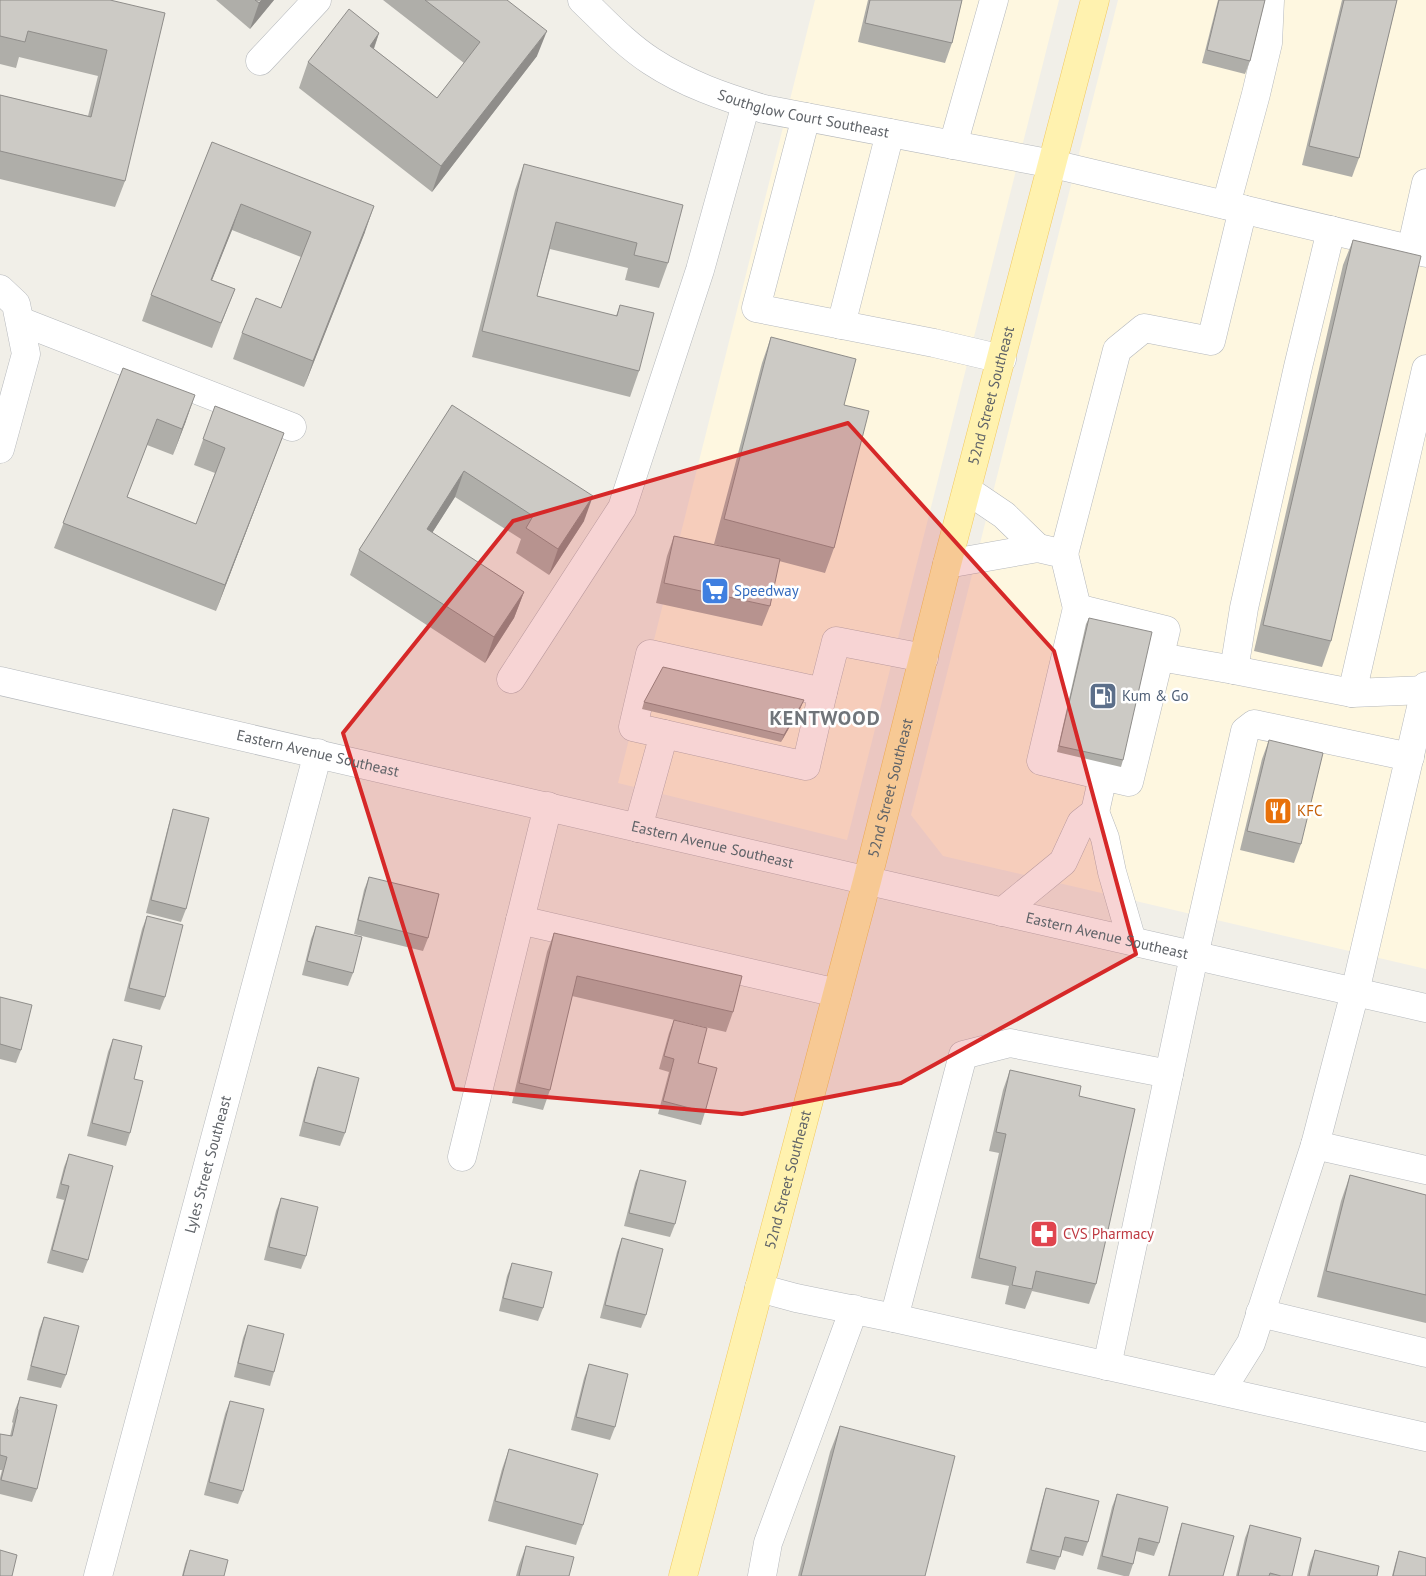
<svg xmlns="http://www.w3.org/2000/svg" width="1426" height="1576" viewBox="0 0 1426 1576" font-family="'PT Sans',sans-serif">
<style>
.commercial{fill:#fef7e0}
.lines{fill:none;stroke-linecap:round;stroke-linejoin:round}
.minor-casing{stroke:#b5b8bc;stroke-width:29}
.major-casing{stroke:#f2c960;stroke-width:29}
.minor{stroke:#fff;stroke-width:28}
.major{stroke:#fff2af;stroke-width:28}
.wall{fill:#afaea9}
.shaded-wall{fill:#8f8d8a}
.building{fill:#cccac5;stroke:#8f8d8a}
.marked{fill:#d62828;fill-opacity:0.2;stroke:#d62828;stroke-width:4;stroke-linejoin:round}
.labels{text-anchor:middle;stroke-width:5;stroke-linejoin:round;paint-order:stroke}
.street-label{font-size:15px;fill:#5f6368;stroke:#fff}
.shop-label{font-size:15px;fill:#366cbe;stroke:#fff;text-anchor:start}
.service-label{font-size:15px;fill:#4e5e75;stroke:#fff;text-anchor:start}
.food-label{font-size:15px;fill:#c56008;stroke:#fff;text-anchor:start}
.health-label{font-size:15px;fill:#be3a42;stroke:#fff;text-anchor:start}
.district-label{font-size:20px;font-weight:bold;letter-spacing:1px;fill:#70757a;stroke:#fff}
</style>
<rect width="100%" height="100%" fill="#f1efe8"/>
<g class="commercial">
<polygon points="815,0 1059,0 847,840 618,783"/>
<polygon points="1118,0 1426,0 1426,969 943,856 911,815"/>
</g>
<g class="lines">
<defs>
<g id="minor">
<path id="s1" d="M 582,0 C 604,21 625,44 651,61 C 686,84 724,97 764,109 L 1053,164 L 1426,253"/>
<polyline points="260,61 317,0"/>
<polyline points="806,117 756,308 934,343 1002,359"/>
<polyline points="953,145 994,0"/>
<polyline points="1226,205 1256,94 1268,43 1270,0"/>
<polyline points="1331,230 1298,367 1244,608 1234,670 1352,693"/>
<polyline points="1411,250 1426,183"/>
<polyline points="0,289 16,304 26,354 0,449"/>
<polyline points="20,321 292,427"/>
<polyline points="841,325 890,133"/>
<polyline points="1426,369 1352,693 1426,690"/>
<polyline points="967,490 1004,515 1038,548"/>
<polyline points="1064,554 1117,350 1144,328 1211,341 1243,209"/>
<polyline points="947,564 1038,548 1064,554 1077,608"/>
<polyline points="1160,657 1234,670"/>
<polyline points="511,679 622,508 700,270 746,104"/>
<path id="s2" d="M 0,681 C 476,788 950,902 1426,1008"/>
<polyline points="1426,686 1355,992 1315,1145 1426,1170"/>
<polyline points="664,734 806,766 823,692"/>
<polyline points="1095,812 1103,776 1041,761 1077,608 1166,630 1129,782 1103,776"/>
<polyline points="638,828 664,734 633,727 650,654 823,692 836,641 924,658"/>
<polyline points="1002,912 1063,862 1081,823 1095,812 1105,838 1112,872 1132,941"/>
<polyline points="520,920 837,993"/>
<polyline points="462,1157 548,806"/>
<polyline points="759,1288 796,1298 894,1318 1426,1437"/>
<polyline points="1260,1313 1426,1353"/>
<polyline points="894,1318 963,1055 1010,1043 1169,1074"/>
<polyline points="1107,1366 1194,956 1245,731 1254,724 1410,757"/>
<polyline points="1221,1391 1251,1343 1315,1145"/>
<path id="s3" d="M 98,1576 L 318,753"/>
<polyline points="762,1576 768,1543 854,1309"/>
</g>
<g id="major">
<path id="s4" d="M 683,1576 L 867,881 L 947,564 L 1095,0"/>
</g>
</defs>
<use href="#minor" class="minor-casing"/>
<use href="#major" class="major-casing"/>
<use href="#minor" class="minor"/>
<use href="#major" class="major"/>
</g>
<g class="wall">
<polygon points="0,0 110,0 125,181 115,207 0,179 0,95 88,116 98,76 19,57 16,68 0,64"/>
<polygon points="216,0 274,0 250,29"/>
<polygon points="383,0 507,0 537,56 432,192 299,88 308,62 379,33 374,49 437,98 464,63"/>
<polygon points="868,0 962,0 952,43 945,63 858,42"/>
<polygon points="1218,0 1265,0 1250,61 1245,74 1202,63"/>
<polygon points="1342,0 1397,0 1359,158 1352,177 1302,165"/>
<polygon points="212,142 365,232 304,387 233,359 242,333 281,308 301,257 232,230 212,280 235,289 212,348 142,321 151,295"/>
<polygon points="524,164 668,263 659,288 625,280 628,268 550,249 537,296 616,316 620,305 639,371 630,397 472,357 515,190"/>
<polygon points="1353,240 1331,641 1322,667 1254,651 1343,265"/>
<polygon points="771,337 844,405 834,548 825,573 779,561 770,606 762,626 656,603 667,556 674,536 729,548 714,544 762,363"/>
<polygon points="123,368 186,421 173,455 147,445 127,497 196,524 215,473 194,465 215,406 284,433 216,611 54,548"/>
<polygon points="452,405 584,521 549,575 516,553 521,539 455,497 432,533 524,592 514,618 485,663 350,575 359,550"/>
<polygon points="1089,618 1123,760 1121,767 1057,752 1086,624"/>
<polygon points="644,702 801,707 781,742 642,709"/>
<polygon points="1269,740 1301,844 1294,863 1240,850 1262,759"/>
<polygon points="173,809 186,909 181,922 146,913 169,823"/>
<polygon points="369,877 428,938 423,951 354,934 364,890"/>
<polygon points="147,916 165,997 160,1010 124,1001 142,929"/>
<polygon points="316,926 353,973 348,986 302,975 311,939"/>
<polygon points="554,933 733,1012 726,1032 572,996 550,1090 543,1110 512,1103 547,952"/>
<polygon points="0,997 21,1050 16,1063 0,1059"/>
<polygon points="674,1020 698,1063 705,1112 701,1125 658,1114 669,1072 659,1069 669,1033"/>
<polygon points="113,1039 130,1133 126,1146 87,1136 108,1052"/>
<polygon points="318,1067 345,1133 340,1146 299,1136 313,1081"/>
<polygon points="1010,1070 1079,1096 1096,1284 1089,1304 1032,1291 1025,1309 1005,1304 1009,1286 971,1278 999,1153 989,1151 1003,1090"/>
<polygon points="69,1154 88,1260 83,1273 47,1263 64,1200 56,1198 64,1167"/>
<polygon points="640,1170 675,1224 670,1237 624,1226 635,1183"/>
<polygon points="1350,1175 1426,1195 1426,1323 1317,1297 1341,1201"/>
<polygon points="281,1198 306,1256 301,1269 264,1260 276,1211"/>
<polygon points="622,1238 646,1315 641,1328 600,1318 617,1252"/>
<polygon points="512,1263 543,1308 538,1321 499,1311 507,1276"/>
<polygon points="44,1317 66,1375 61,1388 27,1380 39,1330"/>
<polygon points="248,1325 274,1372 270,1386 234,1377 243,1338"/>
<polygon points="589,1364 615,1427 610,1440 571,1430 584,1378"/>
<polygon points="20,1397 37,1489 32,1502 0,1494 0,1478 2,1470 0,1470 0,1434 10,1436 13,1423 12,1422 15,1410"/>
<polygon points="230,1401 243,1491 238,1504 204,1495 225,1414"/>
<polygon points="840,1426 925,1576 798,1576 830,1452"/>
<polygon points="509,1449 583,1525 576,1545 488,1521 502,1469"/>
<polygon points="1046,1488 1088,1542 1083,1556 1062,1550 1055,1570 1026,1563 1042,1501"/>
<polygon points="1117,1494 1159,1543 1154,1556 1136,1551 1133,1564 1129,1576 1124,1576 1097,1569 1112,1507"/>
<polygon points="1182,1523 1223,1576 1168,1576 1178,1536"/>
<polygon points="1250,1525 1292,1576 1236,1576 1245,1538"/>
<polygon points="526,1546 569,1576 516,1576 519,1565"/>
<polygon points="190,1550 224,1576 182,1576 185,1564"/>
<polygon points="1315,1550 1377,1576 1307,1576 1310,1563"/>
<polygon points="1399,1551 1426,1576 1392,1576 1395,1564"/>
</g>
<g class="shaded-wall">
<polygon points="262,0 274,0 250,29 259,3"/>
<polygon points="547,31 537,56 432,192 441,166"/>
<polygon points="379,33 370,59 370,46"/>
<polygon points="241,204 232,230 202,305 211,280"/>
<polygon points="374,206 365,232 304,387 313,361"/>
<polygon points="195,395 186,421 173,455 182,429"/>
<polygon points="284,433 274,459 216,611 225,585"/>
<polygon points="464,471 455,497 418,555 427,529"/>
<polygon points="593,496 584,521 549,575 558,549"/>
<polygon points="524,592 514,618 485,663 494,637"/>
<polygon points="804,700 801,707 781,742 784,735"/>
</g>
<g class="building">
<polygon points="0,0 110,0 165,13 125,181 0,151 0,95 91,117 107,50 28,31 25,42 0,36"/>
<polygon points="255,0 262,0 259,3"/>
<polygon points="425,0 507,0 547,31 441,166 308,62 349,9 379,33 370,46 437,98 480,42"/>
<polygon points="870,0 962,0 952,43 865,23"/>
<polygon points="1219,0 1265,0 1250,61 1207,50"/>
<polygon points="1344,0 1397,0 1359,158 1309,146"/>
<polygon points="212,142 374,206 313,361 242,333 256,298 281,308 311,232 241,204 211,280 235,289 221,323 151,295"/>
<polygon points="524,164 683,205 668,263 634,255 637,243 556,222 537,296 617,316 620,305 654,313 639,371 482,331"/>
<polygon points="1353,240 1421,256 1331,641 1263,625"/>
<polygon points="771,337 856,359 844,405 869,411 834,548 724,519"/>
<polygon points="123,368 195,395 182,429 157,419 127,497 196,524 225,448 203,439 215,406 284,433 225,585 63,523"/>
<polygon points="452,405 593,496 558,549 526,528 533,516 464,471 427,529 524,592 494,637 359,550"/>
<polygon points="674,536 780,559 770,606 664,583"/>
<polygon points="1089,618 1152,632 1123,760 1059,746"/>
<polygon points="663,667 804,700 784,735 644,702"/>
<polygon points="1269,740 1323,753 1301,844 1247,831"/>
<polygon points="173,809 209,818 186,909 151,900"/>
<polygon points="369,877 439,894 428,938 358,920"/>
<polygon points="147,916 183,925 165,997 129,988"/>
<polygon points="316,926 362,937 353,973 307,961"/>
<polygon points="554,933 742,976 733,1012 577,976 550,1090 519,1083"/>
<polygon points="0,997 32,1005 21,1050 0,1044"/>
<polygon points="674,1020 707,1028 698,1063 717,1068 705,1112 663,1101 674,1059 664,1056"/>
<polygon points="113,1039 142,1046 134,1079 143,1081 130,1133 92,1123"/>
<polygon points="318,1067 359,1078 345,1133 304,1122"/>
<polygon points="1010,1070 1081,1086 1079,1096 1135,1109 1096,1284 1036,1271 1032,1289 1012,1285 1016,1267 979,1258 1006,1134 996,1132"/>
<polygon points="69,1154 113,1166 88,1260 52,1250 69,1186 61,1184"/>
<polygon points="640,1170 686,1181 675,1224 629,1213"/>
<polygon points="1350,1175 1426,1195 1426,1295 1326,1271"/>
<polygon points="281,1198 318,1207 306,1256 269,1247"/>
<polygon points="622,1238 663,1249 646,1315 605,1305"/>
<polygon points="512,1263 552,1272 543,1308 503,1298"/>
<polygon points="44,1317 79,1326 66,1375 31,1366"/>
<polygon points="248,1325 284,1334 274,1372 238,1363"/>
<polygon points="589,1364 628,1374 615,1427 576,1417"/>
<polygon points="20,1397 57,1405 37,1489 1,1480 7,1457 0,1455 0,1434 12,1436 18,1410 17,1409"/>
<polygon points="230,1401 264,1409 243,1491 209,1482"/>
<polygon points="840,1426 955,1456 925,1576 801,1576"/>
<polygon points="509,1449 598,1474 583,1525 495,1501"/>
<polygon points="1046,1488 1099,1501 1088,1542 1065,1537 1060,1557 1031,1550"/>
<polygon points="1117,1494 1168,1507 1159,1543 1139,1538 1133,1564 1102,1556"/>
<polygon points="1182,1523 1234,1536 1223,1576 1169,1576"/>
<polygon points="1250,1525 1301,1538 1292,1576 1281,1576 1270,1573 1269,1576 1238,1576"/>
<polygon points="526,1546 574,1557 569,1576 519,1576"/>
<polygon points="0,1550 17,1555 12,1576 0,1576"/>
<polygon points="190,1550 228,1560 224,1576 183,1576"/>
<polygon points="1315,1550 1379,1566 1377,1576 1309,1576"/>
<polygon points="1399,1551 1426,1558 1426,1576 1393,1576"/>
</g>
<path class="marked" d="M 848,423 L 1054,651 L 1136,954 L 901,1083 L 742,1114 L 454,1089 L 343,733 L 513,521 Z"/>
<defs>
<symbol id="supermarket-square" viewBox="-11 -11 22 22"><rect x="-9" y="-9" width="18" height="18" rx="4" fill="#3f7fe0" stroke="#fff"/><path d="M-6-5.5h2.5l.6 2H6L4.5 2H-2.5L-4.4-4H-6ZM-1.5 3.2a1.3 1.3 0 1 0 .1 0ZM3 3.2a1.3 1.3 0 1 0 .1 0Z" fill="#fff"/></symbol>
<symbol id="fuel-square" viewBox="-11 -11 22 22"><rect x="-9" y="-9" width="18" height="18" rx="4" fill="#5c6f8a" stroke="#fff"/><path d="M-5.5-6h7V0h2V4h1.3V-2.5L3-4.5l.8-.8L6-3V5H2.5V1h-1V6h-7ZM-4.2-4.7v3.2H.2V-4.7Z" fill="#fff"/></symbol>
<symbol id="restaurant-square" viewBox="-11 -11 22 22"><rect x="-9" y="-9" width="18" height="18" rx="4" fill="#e8710a" stroke="#fff"/><path d="M-5-6h1v4h1v-4h1v4h1v-4h1v5L-1.5 .5V6h-2V.5L-5-1ZM5-6V6H3V1.5H1.5Q1.5-4 5-6Z" fill="#fff"/></symbol>
<symbol id="pharmacy-square" viewBox="-11 -11 22 22"><rect x="-9" y="-9" width="18" height="18" rx="4" fill="#e0444e" stroke="#fff"/><path d="M-2-6h4v4h4v4h-4v4h-4v-4h-4v-4h4Z" fill="#fff"/></symbol>
</defs>
<g fill-rule="evenodd">
<use href="#supermarket-square" x="699" y="575" width="32" height="32"/>
<use href="#fuel-square" x="1087" y="680" width="32" height="32"/>
<use href="#restaurant-square" x="1262" y="795" width="32" height="32"/>
<use href="#pharmacy-square" x="1028" y="1218" width="32" height="32"/>
</g>
<g class="labels">
<g class="street-label">
<text dy="5" stroke="none"><textPath href="#s1" startOffset="255">Southglow Court Southeast</textPath></text>
<text dy="5" stroke="none"><textPath href="#s4" startOffset="1220">52nd Street Southeast</textPath></text>
<text dy="5" stroke="none"><textPath href="#s2" startOffset="326">Eastern Avenue Southeast</textPath></text>
<text dy="5" stroke="none"><textPath href="#s4" startOffset="815">52nd Street Southeast</textPath></text>
<text dy="5" stroke="none"><textPath href="#s2" startOffset="731">Eastern Avenue Southeast</textPath></text>
<text dy="5" stroke="none"><textPath href="#s2" startOffset="1136">Eastern Avenue Southeast</textPath></text>
<text dy="5" stroke="none"><textPath href="#s3" startOffset="426">Lyles Street Southeast</textPath></text>
<text dy="5" stroke="none"><textPath href="#s4" startOffset="410">52nd Street Southeast</textPath></text>
</g>
<g class="shop-label">
<text x="734" y="596">Speedway</text>
</g>
<g class="service-label">
<text x="1122" y="701">Kum &amp; Go</text>
</g>
<g class="food-label">
<text x="1297" y="816">KFC</text>
</g>
<g class="health-label">
<text x="1063" y="1239">CVS Pharmacy</text>
</g>
<g class="district-label">
<text x="825" y="725">KENTWOOD</text>
</g>
</g>
</svg>
